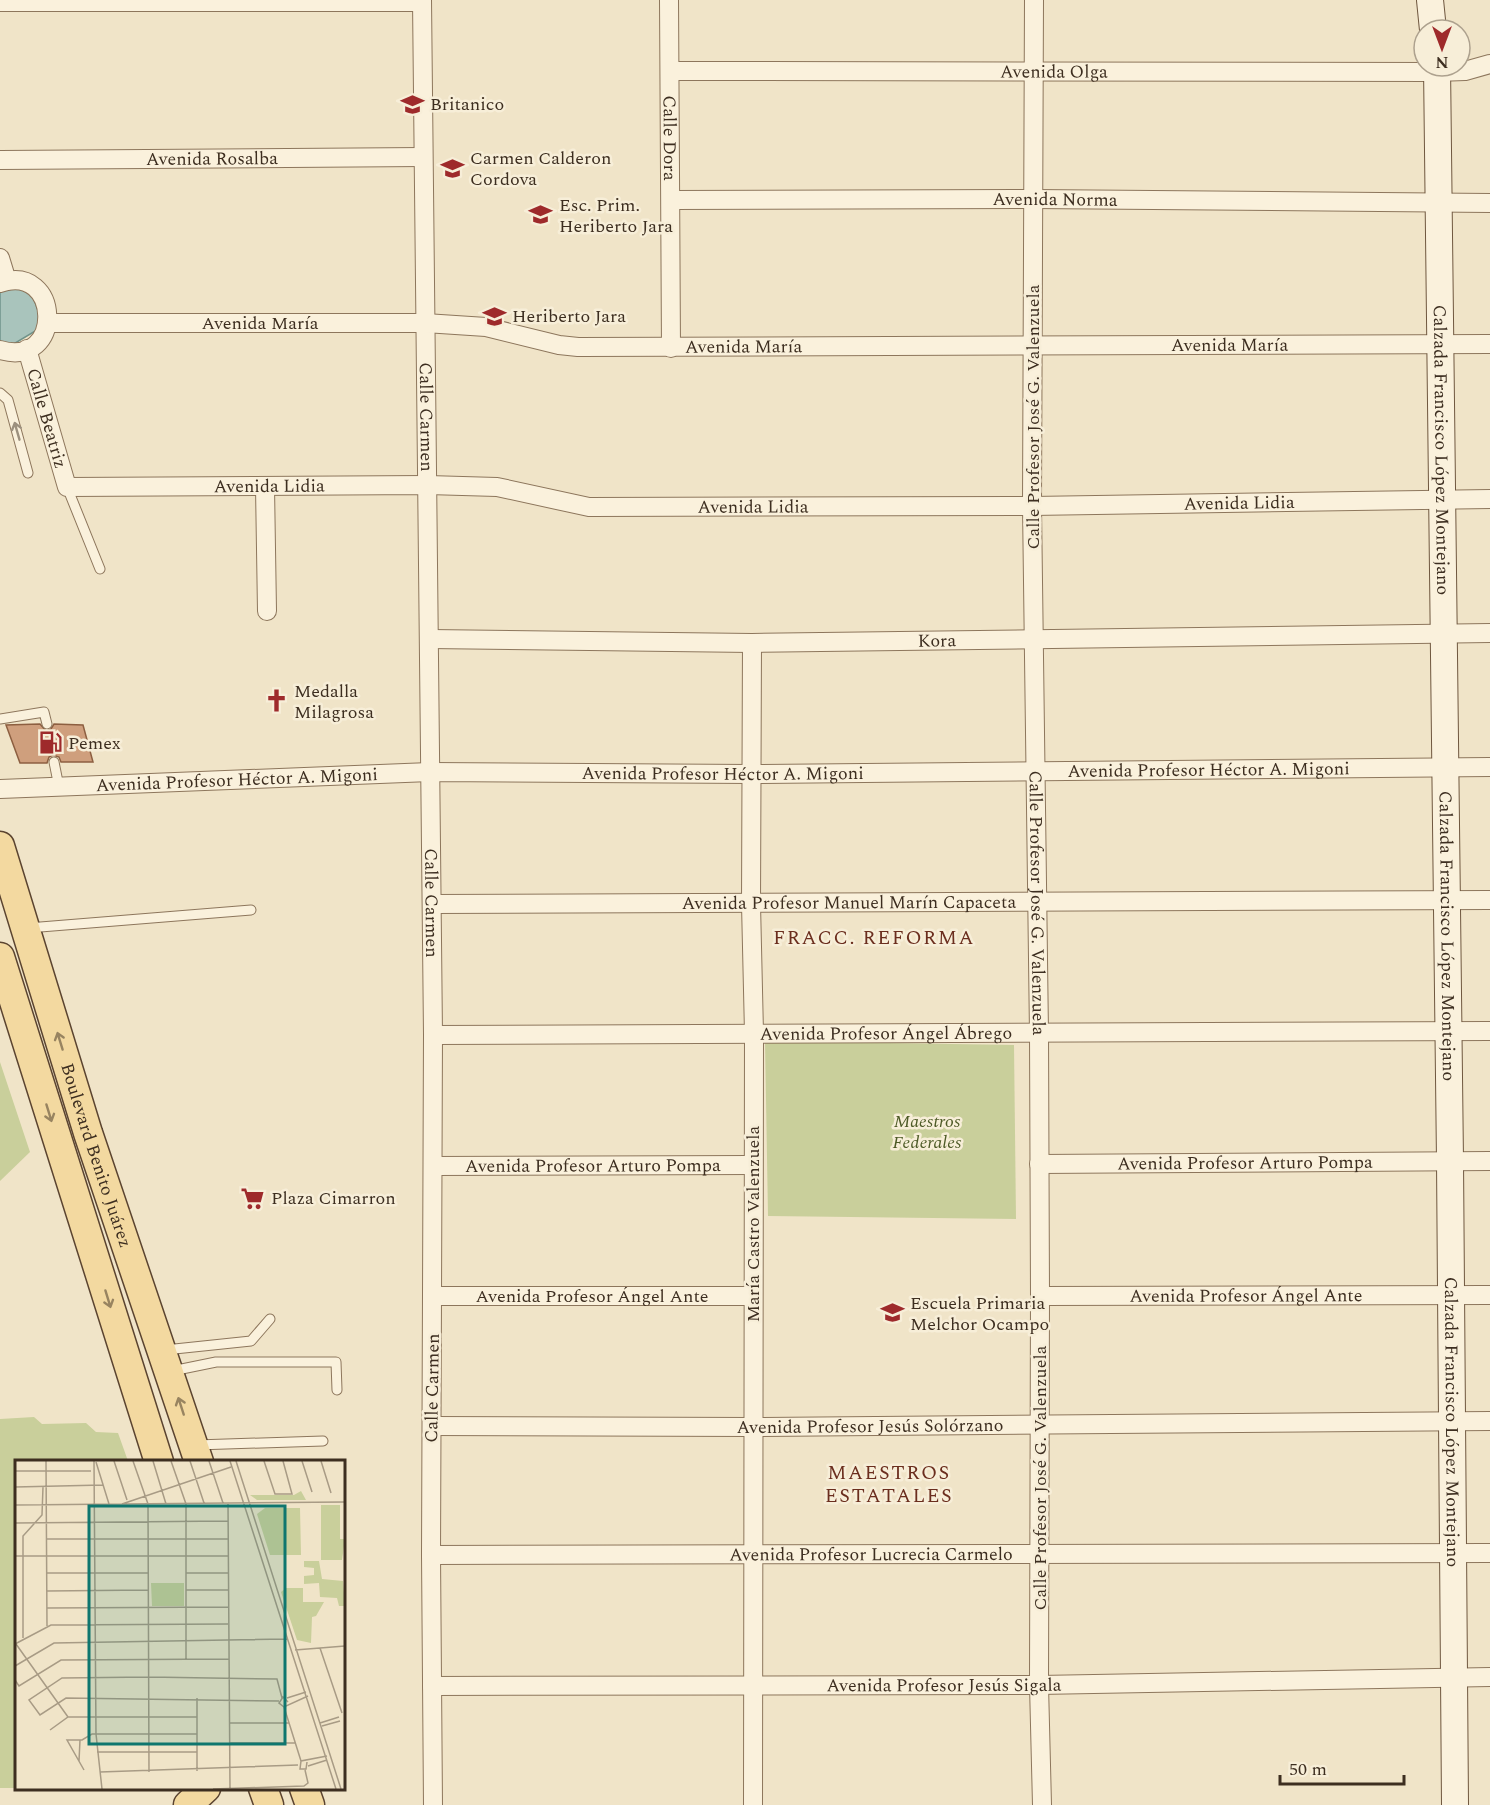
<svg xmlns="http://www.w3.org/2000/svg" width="1490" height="1805" viewBox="0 0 1490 1805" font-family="Spectral,serif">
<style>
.green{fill:#c9cf9b}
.water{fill:#a9c4bc;stroke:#6f938a;stroke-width:1.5}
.building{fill:#cf9f7d;stroke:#8d5f41;stroke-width:1.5}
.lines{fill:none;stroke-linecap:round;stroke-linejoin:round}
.lane-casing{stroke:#8d765c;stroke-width:11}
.street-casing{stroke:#8d765c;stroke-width:20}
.secondary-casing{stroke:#6f573f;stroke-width:28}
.primary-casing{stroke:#5b4430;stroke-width:31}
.lane{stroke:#faf1dc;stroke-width:9}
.street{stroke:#faf1dc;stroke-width:18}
.secondary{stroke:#faf1dc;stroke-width:26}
.primary{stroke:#f3d9a0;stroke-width:28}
.oneway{stroke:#9c907e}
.oneway2{stroke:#988460}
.labels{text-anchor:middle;stroke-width:5;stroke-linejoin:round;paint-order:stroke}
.street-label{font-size:18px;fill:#3d2e20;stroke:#f7eed8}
.poi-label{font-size:18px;fill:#3d2e20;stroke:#f7eed8;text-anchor:start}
.park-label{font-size:18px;font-style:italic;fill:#4d5a26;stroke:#f7eed8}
.neighbourhood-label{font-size:20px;letter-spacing:1.5px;fill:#6b2e1e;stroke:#f7eed8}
.inset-road{fill:none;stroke:#a89b85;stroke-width:1.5}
.view{fill:#0f766e;fill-opacity:0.15;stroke:#0f766e;stroke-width:3}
.inset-edge{fill:none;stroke:#3d2e20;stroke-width:3}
</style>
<rect width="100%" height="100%" fill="#f0e4c8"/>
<g class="green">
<polygon points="765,1041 1014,1045 1016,1219 768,1216"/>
<polygon points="0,1062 30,1152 0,1181"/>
<polygon points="34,1417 42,1424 86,1423 96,1432 118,1433 128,1461 16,1462 16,1788 0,1788 0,1419"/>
</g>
<polygon class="water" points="0,286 31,291 41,319 37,330 12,345 0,344"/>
<polygon class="building" points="40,724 46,731 51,729 54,724 83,725 93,762 61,762 59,757 53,755 49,757 47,763 20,763 6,725"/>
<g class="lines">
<defs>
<g id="lane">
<polyline points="0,393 8,400 28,473"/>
<polyline points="67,487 100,569"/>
<polyline points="0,719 44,712 47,724"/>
<polyline points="54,762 59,787"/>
<polyline points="28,928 251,910"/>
<polyline points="165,1350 251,1341 270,1319"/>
<polyline points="172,1371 216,1362 336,1362 337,1390"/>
<polyline points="196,1445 323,1441"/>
</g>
<g id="street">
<path id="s1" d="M 422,0 L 433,1035 L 431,1555 L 433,1805"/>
<path id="s2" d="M 669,0 L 671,348"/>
<path id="s3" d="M 1034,0 L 1032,506 L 1039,1034 L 1040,1296 L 1039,1685 L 1042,1805"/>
<polyline points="0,2 422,2"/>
<path id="s4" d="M 670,71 L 1437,72 L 1465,71 L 1490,64"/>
<path id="s5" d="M 0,160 L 423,157"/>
<path id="s6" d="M 671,200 L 1034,199 L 1490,203"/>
<polyline points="0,258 7,281"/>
<path d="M 0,283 C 61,262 65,369 0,350"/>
<path id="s7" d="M 48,323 L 425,323 L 486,327 L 559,345 L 578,347 L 1490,344"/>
<path id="s8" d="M 27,349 L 67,487 L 428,485 L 497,487 L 589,507 L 1032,506 L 1490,499"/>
<polyline points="265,487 267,611"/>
<path id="s9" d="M 430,639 L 752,643 L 1490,633"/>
<polyline points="752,643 751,904 754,1033 753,1805"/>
<path id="s10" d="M 0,789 L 430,772 L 751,774 L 1490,767"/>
<path id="s11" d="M 432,904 L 1490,900"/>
<path id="s12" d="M 433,1035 L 1490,1031"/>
<path id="s13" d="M 1039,1164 L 1490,1161"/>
<path id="s14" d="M 433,1166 L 753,1165"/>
<path id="s15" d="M 433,1296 L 752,1296"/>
<path id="s16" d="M 1040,1296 L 1490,1295"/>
<path id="s17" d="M 432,1426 L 753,1427 L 1490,1421"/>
<path id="s18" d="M 431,1555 L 1490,1553"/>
<path id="s19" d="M 432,1686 L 1039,1685 L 1490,1677"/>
</g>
<g id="secondary">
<polyline points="1430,0 1433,30"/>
<path id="s20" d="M 1437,66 L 1450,1161 L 1455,1805"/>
</g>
<g id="primary">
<path id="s21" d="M 0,846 L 88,1133 L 199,1462"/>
<polyline points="0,957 159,1462"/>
<polyline points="263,1788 269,1805"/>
<polyline points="304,1788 310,1805"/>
<polyline points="188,1805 206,1788"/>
</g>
</defs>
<use href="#lane" class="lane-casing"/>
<use href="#street" class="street-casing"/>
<use href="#secondary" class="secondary-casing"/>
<use href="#primary" class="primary-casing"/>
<use href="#lane" class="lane"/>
<use href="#street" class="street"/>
<use href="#secondary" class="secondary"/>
<use href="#primary" class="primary"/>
</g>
<defs><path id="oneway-shaft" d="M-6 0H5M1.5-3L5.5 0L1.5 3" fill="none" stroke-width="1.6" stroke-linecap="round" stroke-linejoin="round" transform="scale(1.5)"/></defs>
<use class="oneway" href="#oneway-shaft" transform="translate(17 431) rotate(-106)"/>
<g class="oneway2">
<use href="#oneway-shaft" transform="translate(60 1041) rotate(-107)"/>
<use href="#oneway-shaft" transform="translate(49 1113) rotate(73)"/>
<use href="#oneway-shaft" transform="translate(108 1299) rotate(73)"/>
<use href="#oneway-shaft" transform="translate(181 1406) rotate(-108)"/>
</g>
<defs>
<symbol id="school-bare" viewBox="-9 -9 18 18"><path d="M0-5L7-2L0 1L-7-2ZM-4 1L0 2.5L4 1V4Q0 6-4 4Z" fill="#9e2a2b" stroke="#f7eed8" stroke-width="2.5" paint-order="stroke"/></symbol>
<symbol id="church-bare" viewBox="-9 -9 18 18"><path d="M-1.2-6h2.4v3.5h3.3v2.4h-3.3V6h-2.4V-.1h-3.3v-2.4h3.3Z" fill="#9e2a2b" stroke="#f7eed8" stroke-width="2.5" paint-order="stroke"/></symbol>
<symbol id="fuel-bare" viewBox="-9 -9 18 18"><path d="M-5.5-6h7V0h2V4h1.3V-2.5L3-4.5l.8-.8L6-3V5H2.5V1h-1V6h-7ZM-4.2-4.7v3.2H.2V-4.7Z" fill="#9e2a2b" stroke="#f7eed8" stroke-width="2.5" paint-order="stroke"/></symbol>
<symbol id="supermarket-bare" viewBox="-9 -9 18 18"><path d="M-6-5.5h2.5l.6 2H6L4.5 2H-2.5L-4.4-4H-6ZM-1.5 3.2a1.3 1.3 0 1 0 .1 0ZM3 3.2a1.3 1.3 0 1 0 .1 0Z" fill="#9e2a2b" stroke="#f7eed8" stroke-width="2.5" paint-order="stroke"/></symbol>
</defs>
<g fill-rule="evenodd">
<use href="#school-bare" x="396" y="88" width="33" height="33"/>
<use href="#school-bare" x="436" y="152" width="33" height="33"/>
<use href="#school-bare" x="524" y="198" width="33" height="33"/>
<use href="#school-bare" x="478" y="300" width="33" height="33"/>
<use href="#church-bare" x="260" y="684" width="33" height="33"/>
<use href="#fuel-bare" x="34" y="726" width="33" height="33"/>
<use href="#supermarket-bare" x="236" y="1182" width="33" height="33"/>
<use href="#school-bare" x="876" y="1296" width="33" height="33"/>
</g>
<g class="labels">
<g class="street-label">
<text dy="6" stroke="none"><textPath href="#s4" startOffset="384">Avenida Olga</textPath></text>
<text dy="6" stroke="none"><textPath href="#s2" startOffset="138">Calle Dora</textPath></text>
<text dy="6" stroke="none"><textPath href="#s5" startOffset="212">Avenida Rosalba</textPath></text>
<text dy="6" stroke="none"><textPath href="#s6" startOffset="384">Avenida Norma</textPath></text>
<text dy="6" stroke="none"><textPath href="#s7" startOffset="212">Avenida María</textPath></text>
<text dy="6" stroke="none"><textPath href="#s7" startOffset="1184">Avenida María</textPath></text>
<text dy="6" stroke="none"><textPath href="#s7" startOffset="698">Avenida María</textPath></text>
<text dy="6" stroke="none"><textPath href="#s1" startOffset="417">Calle Carmen</textPath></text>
<text transform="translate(1033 417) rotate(-90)" y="6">Calle Profesor José G. Valenzuela</text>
<text dy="6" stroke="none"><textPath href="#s8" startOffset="72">Calle Beatriz</textPath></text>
<text dy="6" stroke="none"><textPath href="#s20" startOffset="384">Calzada Francisco López Montejano</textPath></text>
<text dy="6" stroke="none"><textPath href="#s8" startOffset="346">Avenida Lidia</textPath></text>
<text dy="6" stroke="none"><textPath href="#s8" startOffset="1318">Avenida Lidia</textPath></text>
<text dy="6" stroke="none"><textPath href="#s8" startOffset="832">Avenida Lidia</textPath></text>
<text dy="6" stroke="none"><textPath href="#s9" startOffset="507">Kora</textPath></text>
<text dy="6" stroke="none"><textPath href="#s10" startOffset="1209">Avenida Profesor Héctor A. Migoni</textPath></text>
<text dy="6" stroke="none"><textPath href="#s10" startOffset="723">Avenida Profesor Héctor A. Migoni</textPath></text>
<text dy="6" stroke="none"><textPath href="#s10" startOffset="237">Avenida Profesor Héctor A. Migoni</textPath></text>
<text dy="6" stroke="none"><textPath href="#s1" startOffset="903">Calle Carmen</textPath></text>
<text dy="6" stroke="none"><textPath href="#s3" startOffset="903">Calle Profesor José G. Valenzuela</textPath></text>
<text dy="6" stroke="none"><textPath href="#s11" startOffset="417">Avenida Profesor Manuel Marín Capaceta</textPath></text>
<text dy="6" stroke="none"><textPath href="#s20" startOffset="870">Calzada Francisco López Montejano</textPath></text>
<text dy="6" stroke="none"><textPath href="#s12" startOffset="453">Avenida Profesor Ángel Ábrego</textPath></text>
<text dy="6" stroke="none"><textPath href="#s21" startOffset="324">Boulevard Benito Juárez</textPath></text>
<text dy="6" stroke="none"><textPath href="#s13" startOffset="206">Avenida Profesor Arturo Pompa</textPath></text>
<text dy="6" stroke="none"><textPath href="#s14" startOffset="160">Avenida Profesor Arturo Pompa</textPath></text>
<text transform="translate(753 1224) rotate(-90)" y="6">María Castro Valenzuela</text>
<text dy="6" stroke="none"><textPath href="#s15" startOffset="159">Avenida Profesor Ángel Ante</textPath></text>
<text dy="6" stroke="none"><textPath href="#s16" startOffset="206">Avenida Profesor Ángel Ante</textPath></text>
<text transform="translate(432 1388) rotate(-89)" y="6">Calle Carmen</text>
<text dy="6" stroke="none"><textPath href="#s20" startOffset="1356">Calzada Francisco López Montejano</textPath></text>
<text dy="6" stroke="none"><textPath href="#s17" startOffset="438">Avenida Profesor Jesús Solórzano</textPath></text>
<text transform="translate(1040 1478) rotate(-90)" y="6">Calle Profesor José G. Valenzuela</text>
<text dy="6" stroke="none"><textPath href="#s18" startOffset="440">Avenida Profesor Lucrecia Carmelo</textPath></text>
<text dy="6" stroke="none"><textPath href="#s19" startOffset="512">Avenida Profesor Jesús Sigala</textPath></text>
</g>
<g class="poi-label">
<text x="430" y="110">Britanico</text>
<text x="470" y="164">Carmen Calderon<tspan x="470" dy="21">Cordova</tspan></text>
<text x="559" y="211">Esc. Prim.<tspan x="559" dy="21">Heriberto Jara</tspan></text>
<text x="512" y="322">Heriberto Jara</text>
<text x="294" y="697">Medalla<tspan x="294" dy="21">Milagrosa</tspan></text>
<text x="68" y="749">Pemex</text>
<text x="271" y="1204">Plaza Cimarron</text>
<text x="910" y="1309">Escuela Primaria<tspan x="910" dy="21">Melchor Ocampo</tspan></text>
</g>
<g class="park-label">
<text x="927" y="1127">Maestros<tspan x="927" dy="21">Federales</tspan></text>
</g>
<g class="neighbourhood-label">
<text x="874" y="944">FRACC. REFORMA</text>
<text x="889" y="1479">MAESTROS<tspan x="889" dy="23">ESTATALES</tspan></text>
</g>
</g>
<g transform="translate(15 1460)">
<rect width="330" height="330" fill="#f0e4c8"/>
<path d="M 286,31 L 291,40 L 242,40 L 235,35 L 279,35 ZM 306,45 L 325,45 L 325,79 L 330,79 L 327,100 L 306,100 ZM 250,48 L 285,48 L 286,95 L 255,95 L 242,54 ZM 289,101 L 304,101 L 307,119 L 328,121 L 330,146 L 324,146 L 322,138 L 305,137 L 304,123 L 289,124 L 289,116 L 299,115 L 299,108 L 289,107 ZM 136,123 L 169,123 L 169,146 L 137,146 ZM 271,128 L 288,128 L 288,142 L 309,142 L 301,156 L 297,157 L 296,183 L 282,180 L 266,132 Z" fill="#c9cf9b"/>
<path class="inset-road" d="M 31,1 L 32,166M 79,1 L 81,274 L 87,329M 99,1 L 112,40M 118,1 L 133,44 L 134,312M 138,1 L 151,44M 156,1 L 171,44 L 171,199M 175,1 L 189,43M 194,1 L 208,43M 215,1 L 321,329M 221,1 L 326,329M 249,1 L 260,34 L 277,34 L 268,1M 287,1 L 297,32M 306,1 L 316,33M 81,2 L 94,44M 0,11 L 76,11M 0,27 L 88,25M 213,43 L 215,329M 107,44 L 216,7M 0,45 L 330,42M 0,63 L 213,61M 32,79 L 213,79M 0,96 L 213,96M 32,113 L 133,113M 171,113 L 213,113M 171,130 L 213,130M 32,131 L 133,130M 32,148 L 213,147M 8,178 L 8,76 L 27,55 L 28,27M 0,184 L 36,165 L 213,164M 1,184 L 53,257M 305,188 L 327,253M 280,190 L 330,186M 0,206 L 39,183 L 272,179M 0,220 L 4,226 L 46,200 L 214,199M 182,238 L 182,311M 272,238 L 291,232M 264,241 L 51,238 L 25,255 L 14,240 L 47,218 L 134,217 L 262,219 L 267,238M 273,242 L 268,237 L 264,243 L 269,247 L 293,236M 269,247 L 286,301M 215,263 L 274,263M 305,263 L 324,257M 307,266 L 325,261M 35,270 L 53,257 L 182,257M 215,283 L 281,283M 82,292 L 182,292M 64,301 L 65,280M 292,302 L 291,309 L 285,309 L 286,301 L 312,296M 293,306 L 312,300M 69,310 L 52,280 L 67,280 L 77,274 L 182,274M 85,312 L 283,305M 198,329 L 289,326 L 293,323 L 290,310"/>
<path class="view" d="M 74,46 L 270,46 L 270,284 L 74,284 Z"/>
<rect width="330" height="330" class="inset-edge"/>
</g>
<g transform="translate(1442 48) rotate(180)"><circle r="28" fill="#f7eed8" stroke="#ada18e" stroke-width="1.5"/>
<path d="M0-4.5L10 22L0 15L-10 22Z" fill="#9e2a2b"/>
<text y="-9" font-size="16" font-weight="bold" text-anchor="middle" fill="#3d2e20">N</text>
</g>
<path d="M1280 1775v9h124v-9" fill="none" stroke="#3d2e20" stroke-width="3"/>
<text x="1289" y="1775" font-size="18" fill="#3d2e20" stroke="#f7eed8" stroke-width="4.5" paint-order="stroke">50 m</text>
</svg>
